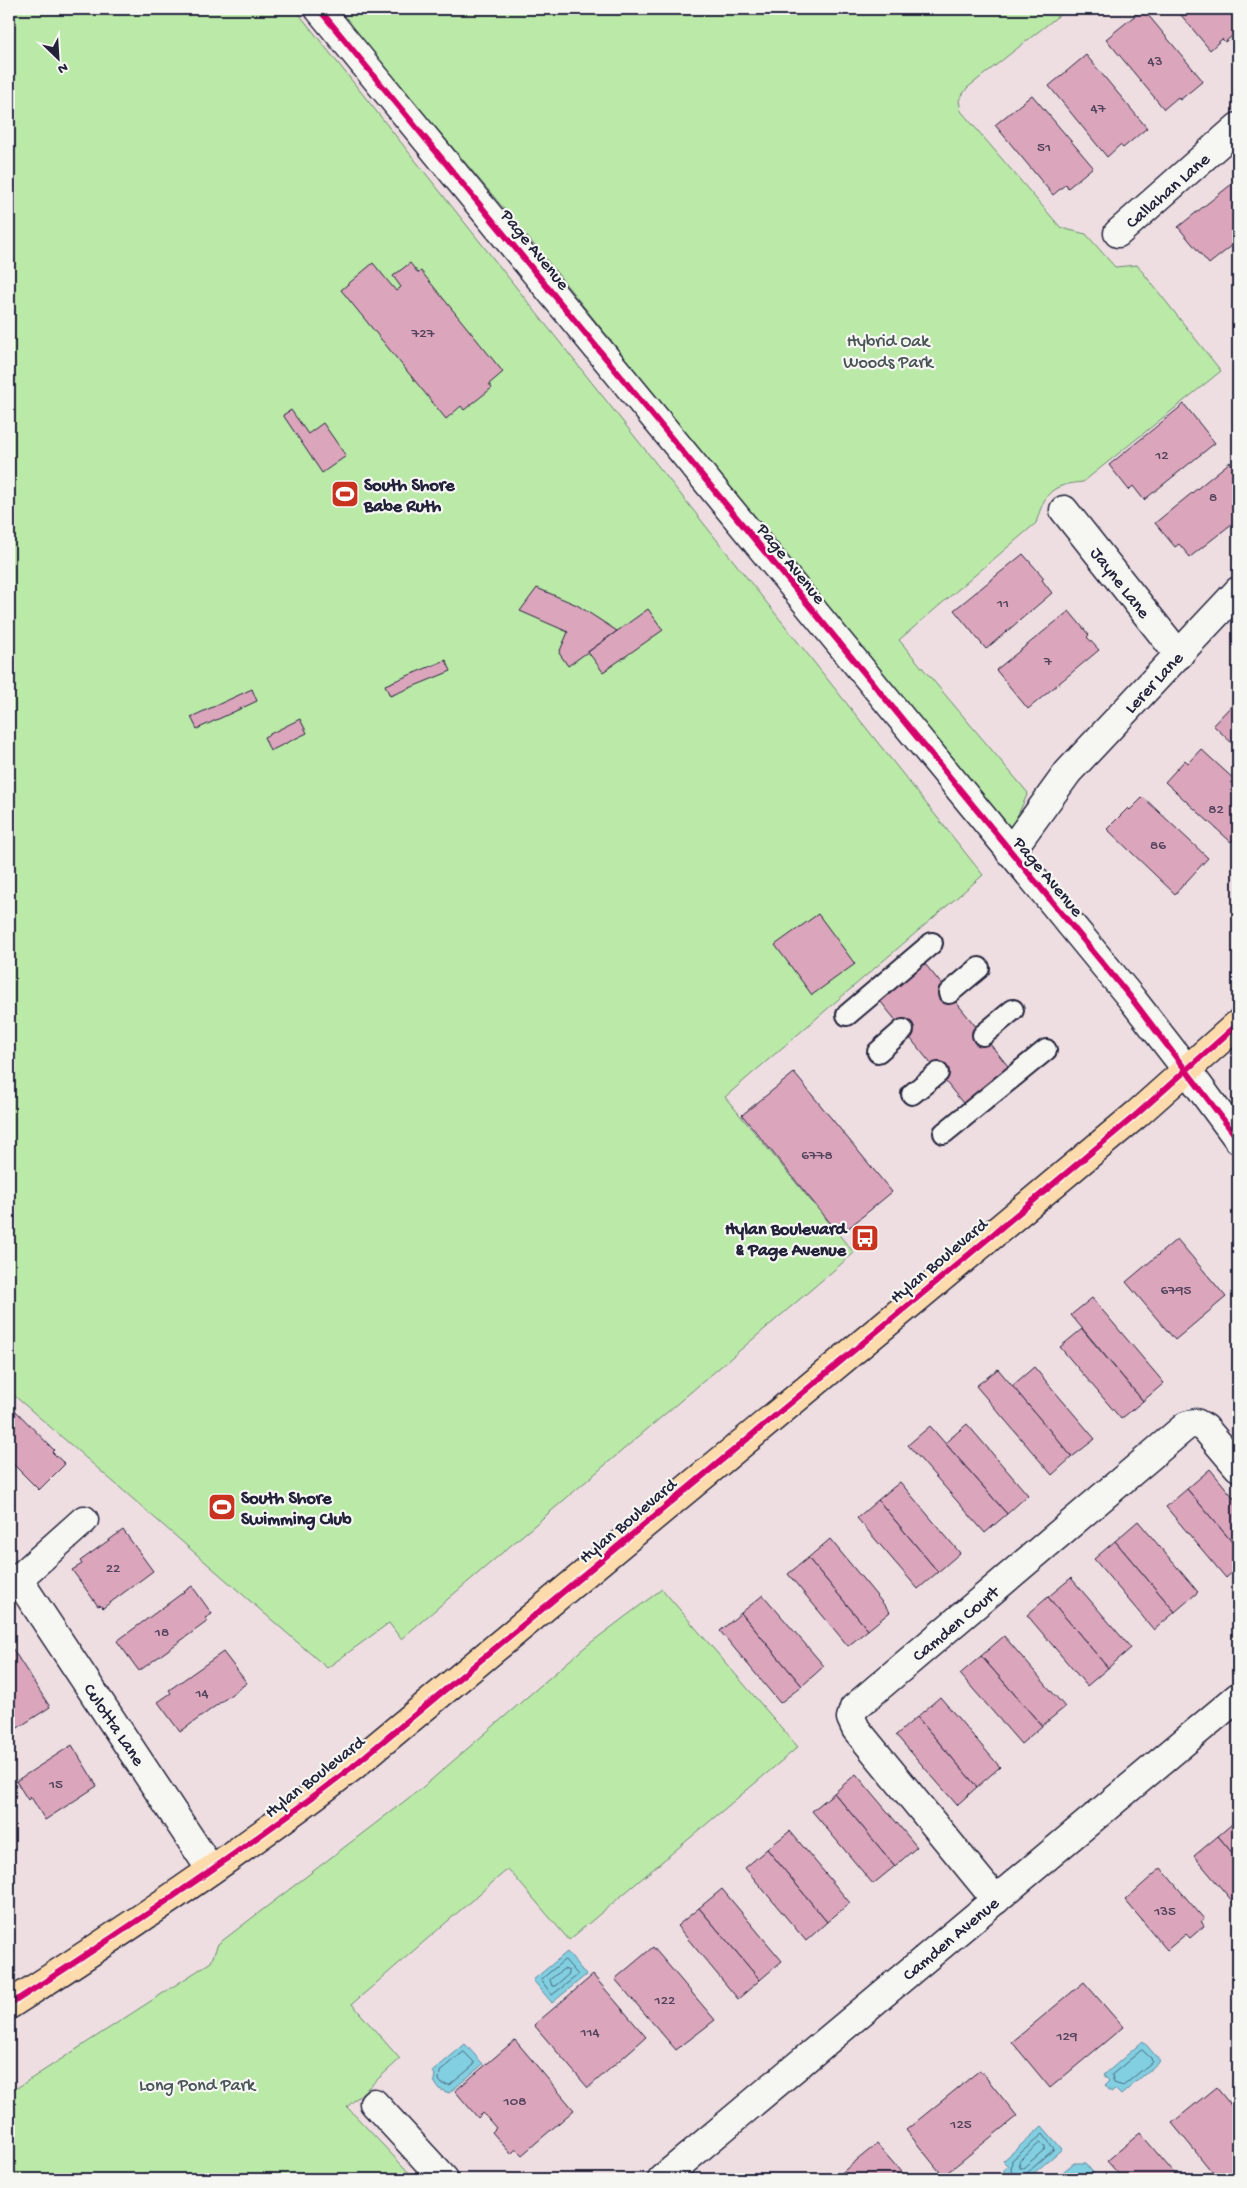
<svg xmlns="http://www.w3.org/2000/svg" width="1247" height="2188" viewBox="0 0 1247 2188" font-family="'Gochi Hand',sans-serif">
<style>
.green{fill:#bae9a8;stroke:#6e8672}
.water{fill:#82cfe1;stroke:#5c8a9f}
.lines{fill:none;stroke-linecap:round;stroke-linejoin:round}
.shore{stroke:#48677d;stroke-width:1}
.building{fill:#dba5bc;stroke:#22223b}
.service-casing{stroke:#22223b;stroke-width:24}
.minor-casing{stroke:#22223b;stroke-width:31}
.tertiary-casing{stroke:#22223b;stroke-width:31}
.primary-casing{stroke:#22223b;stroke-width:31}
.service{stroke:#f6f6f2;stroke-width:20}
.minor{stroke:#f6f6f2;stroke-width:28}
.tertiary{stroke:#f6f6f2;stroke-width:28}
.primary{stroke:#fedbac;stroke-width:28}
.cycleway-casing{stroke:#f6f6f2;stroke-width:9}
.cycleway{stroke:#d6006c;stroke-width:6}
.labels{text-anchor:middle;stroke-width:4.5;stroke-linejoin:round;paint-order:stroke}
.number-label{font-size:15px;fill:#50435b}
.street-label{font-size:18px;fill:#22223b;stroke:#f6f6f2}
.park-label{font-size:18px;fill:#485456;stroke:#f6f6f2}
.poi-label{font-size:18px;font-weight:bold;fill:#22223b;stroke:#f6f6f2;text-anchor:start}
</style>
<rect width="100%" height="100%" fill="#eedee2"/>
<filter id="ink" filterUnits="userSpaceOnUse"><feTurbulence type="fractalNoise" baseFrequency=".02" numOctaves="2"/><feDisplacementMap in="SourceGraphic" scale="10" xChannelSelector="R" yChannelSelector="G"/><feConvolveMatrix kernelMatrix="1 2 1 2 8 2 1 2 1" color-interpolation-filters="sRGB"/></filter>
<g filter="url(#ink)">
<g class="green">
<polygon points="9,9 295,9 983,875 725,1097 854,1253 401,1639 389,1623 327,1668 9,1391"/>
<path d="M 337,9 L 1067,9 L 967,88 L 959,100 L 961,111 L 1061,228 L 1086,234 L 1115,267 L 1137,265 L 1221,371 L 1083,482 C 1050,485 1045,493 1036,523 L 899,640 L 1028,793 L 1015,821 L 1008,828 L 993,818 L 545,258 Z"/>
<polygon points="662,1589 798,1747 569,1940 508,1869 352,2004 400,2059 347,2107 415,2179 9,2179 9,2093 211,1962 218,1944 423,1787 585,1647"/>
</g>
<g class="water">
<polygon points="567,1952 586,1975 552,2003 533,1980"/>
<polygon points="1143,2041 1160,2061 1121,2095 1115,2089 1111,2092 1105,2085 1109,2081 1104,2075"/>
<polygon points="465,2044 483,2064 449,2093 439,2089 434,2081 435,2074 432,2072"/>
<polygon points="1042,2126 1062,2149 1027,2179 1011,2179 1003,2170 1008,2166 1003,2161"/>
<polygon points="1074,2163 1085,2163 1095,2175 1094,2179 1054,2179"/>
</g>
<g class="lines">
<g class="shore">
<polygon points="565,1960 578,1975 552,1995 541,1980"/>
<polygon points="564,1969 569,1971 569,1974 555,1986 552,1986 550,1980"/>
<polygon points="1142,2050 1151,2058 1152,2062 1123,2086 1114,2083 1112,2075"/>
<polygon points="464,2052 474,2062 474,2065 450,2085 442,2084 439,2080 440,2072"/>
<polygon points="1040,2143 1045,2146 1045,2149 1023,2168 1020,2168 1019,2162"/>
<polyline points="1014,2179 1011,2171 1012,2160 1043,2134 1054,2149 1026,2174 1025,2179"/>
</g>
</g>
<g class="building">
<polygon points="1143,9 1203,81 1180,100 1178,97 1164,109 1106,39"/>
<polygon points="1176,9 1238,9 1238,31 1225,42 1222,39 1210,50"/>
<polygon points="1086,55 1147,128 1123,148 1120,145 1107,157 1049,86"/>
<polygon points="1032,95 1093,167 1068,188 1066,184 1053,195 995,125"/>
<polygon points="1238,179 1238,241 1209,264 1178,227"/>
<polygon points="373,263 396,291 401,287 393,276 410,263 418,273 421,271 503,372 489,384 492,388 464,410 461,406 446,419 341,290"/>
<polygon points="1184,404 1215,443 1144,500 1133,486 1129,490 1109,465"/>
<polygon points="291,410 308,434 323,423 346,456 322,473 283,415"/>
<polygon points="1230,462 1238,473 1238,519 1190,557 1179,544 1175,547 1155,523"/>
<polygon points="1023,554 1044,578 1042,580 1052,593 986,649 954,610"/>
<polygon points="537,588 577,605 617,631 568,666 559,653 568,632 520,611"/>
<polygon points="648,609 663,630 603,672 588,652"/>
<polygon points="1069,611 1089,635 1087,637 1099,650 1028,709 996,670"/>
<polygon points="446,660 451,671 390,696 385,685"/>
<polygon points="252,689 257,701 197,729 191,717"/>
<polygon points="1234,703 1238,705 1238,749 1213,725"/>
<polygon points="300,719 307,733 270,751 264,737"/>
<polygon points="1201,749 1238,783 1238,833 1231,842 1165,782 1185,760 1188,763"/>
<polygon points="1143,797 1208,858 1175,894 1107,829 1128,808 1130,810"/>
<polygon points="818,914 855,964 812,995 775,945"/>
<polygon points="921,959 1012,1071 966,1107 876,996"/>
<polygon points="794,1073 892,1192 840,1235 742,1115"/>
<polygon points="1177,1239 1226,1297 1175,1340 1126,1282"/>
<polygon points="1092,1298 1164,1383 1143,1401 1071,1315"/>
<polygon points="1082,1329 1143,1401 1121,1419 1060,1347"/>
<polygon points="1034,1367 1095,1439 1072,1457 1012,1386"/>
<polygon points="998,1369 1072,1457 1052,1475 976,1386"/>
<polygon points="9,1404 54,1450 52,1452 65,1464 39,1490 9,1460"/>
<polygon points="967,1424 1028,1495 1007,1514 945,1443"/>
<polygon points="930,1426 1007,1514 985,1533 908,1445"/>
<polygon points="1210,1469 1238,1503 1238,1549 1187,1489"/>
<polygon points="900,1482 960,1553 938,1572 878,1500"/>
<polygon points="1187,1489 1238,1549 1238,1567 1226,1578 1166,1507"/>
<polygon points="878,1500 938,1572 918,1589 857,1518"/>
<polygon points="1138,1521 1198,1592 1175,1612 1115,1541"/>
<polygon points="123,1530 153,1571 103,1608 100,1605 98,1606 72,1570 82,1564 80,1561"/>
<polygon points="830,1539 890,1612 868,1630 808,1558"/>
<polygon points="1115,1541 1175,1612 1154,1630 1094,1559"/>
<polygon points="808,1558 868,1630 848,1646 788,1574"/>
<polygon points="1071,1578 1131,1648 1108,1668 1048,1597"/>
<polygon points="192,1586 212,1614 205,1618 208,1621 139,1671 117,1641"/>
<polygon points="763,1595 824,1666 802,1686 741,1613"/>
<polygon points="1048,1597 1108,1668 1087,1686 1027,1615"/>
<polygon points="741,1613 802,1686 780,1703 720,1631"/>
<polygon points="1004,1636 1065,1707 1042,1726 981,1656"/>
<polygon points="12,1648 50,1707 10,1733 9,1730 9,1650"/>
<polygon points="223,1652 247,1683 180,1732 158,1702 171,1693 169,1690"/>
<polygon points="981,1656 1042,1726 1021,1744 960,1674"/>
<polygon points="940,1697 1000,1767 977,1787 917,1717"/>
<polygon points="917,1717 977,1787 957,1805 896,1735"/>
<polygon points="72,1745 97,1786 45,1820 31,1797 28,1800 16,1781"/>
<polygon points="856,1774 917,1847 895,1866 834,1793"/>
<polygon points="834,1793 895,1866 873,1884 812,1811"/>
<polygon points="1238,1819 1238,1860 1218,1836"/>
<polygon points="790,1831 850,1903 827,1922 767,1849"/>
<polygon points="1218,1836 1238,1860 1238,1908 1194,1856"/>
<polygon points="767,1849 827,1922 806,1941 745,1868"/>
<polygon points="1161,1868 1204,1919 1201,1921 1204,1926 1190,1938 1186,1934 1167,1950 1125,1900"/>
<polygon points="722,1889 782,1961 760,1980 699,1908"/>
<polygon points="699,1908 760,1980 738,1999 677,1926"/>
<polygon points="653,1947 715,2020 676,2050 615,1979"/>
<polygon points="593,1975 646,2037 588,2088 534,2025"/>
<polygon points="1084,1982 1123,2027 1050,2088 1012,2042"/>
<polygon points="515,2040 574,2110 522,2155 516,2149 511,2154 492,2132 496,2128 483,2113 478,2118 455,2091"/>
<polygon points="980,2070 1017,2116 943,2176 906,2130"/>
<polygon points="1216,2087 1238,2114 1238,2176 1234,2179 1218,2179 1172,2123"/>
<polygon points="1140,2133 1179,2179 1123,2179 1107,2161"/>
<polygon points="877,2144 907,2179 834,2179 873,2147"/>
</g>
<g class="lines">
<defs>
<g id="service">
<polyline points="949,993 979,968"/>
<polyline points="847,1015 932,943"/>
<polyline points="983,1035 1013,1010"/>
<polyline points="878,1052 903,1030"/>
<polyline points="912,1094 938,1073"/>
<polyline points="944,1133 1046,1050"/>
</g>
<g id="minor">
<polyline points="319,9 1132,999 1187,1070"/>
<polyline points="1118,233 1238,127"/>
<polyline points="1064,510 1179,655"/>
<polyline points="1010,852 1068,772 1238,591"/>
<polyline points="18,1579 211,1870"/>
<polyline points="9,1587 84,1520"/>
<polyline points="996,1900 856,1729 851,1718 854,1708 1186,1426 1196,1423 1205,1428 1238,1467"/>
<polyline points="374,2103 444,2179"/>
<polyline points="662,2179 1238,1697"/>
</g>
<polyline id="tertiary" points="1187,1070 1238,1139"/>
<path id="primary" d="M 9,2005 C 126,1930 242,1852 352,1767 L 917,1298 L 1137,1114 L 1238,1024"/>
</defs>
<use href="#service" class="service-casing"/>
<use href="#minor" class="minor-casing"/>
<use href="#tertiary" class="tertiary-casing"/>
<use href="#primary" class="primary-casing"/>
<use href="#service" class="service"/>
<use href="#minor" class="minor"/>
<use href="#tertiary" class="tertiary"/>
<use href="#primary" class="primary"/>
<defs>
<g id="cycleway">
<polyline points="319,9 1132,999 1238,1139"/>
<path d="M 9,2005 C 126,1930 242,1852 352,1767 L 917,1298 L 1137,1114 L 1238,1024"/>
</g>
</defs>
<use href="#cycleway" class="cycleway-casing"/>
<use href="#cycleway" class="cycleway"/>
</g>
</g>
<defs>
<symbol id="stadium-square" viewBox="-11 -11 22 22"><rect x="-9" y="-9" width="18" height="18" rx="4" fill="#c8321e" stroke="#f6f6f2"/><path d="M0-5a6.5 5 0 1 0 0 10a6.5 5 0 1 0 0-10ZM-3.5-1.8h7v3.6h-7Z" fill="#fff"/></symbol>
<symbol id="bus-square" viewBox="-11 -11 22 22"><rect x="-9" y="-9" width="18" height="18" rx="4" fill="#c8321e" stroke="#f6f6f2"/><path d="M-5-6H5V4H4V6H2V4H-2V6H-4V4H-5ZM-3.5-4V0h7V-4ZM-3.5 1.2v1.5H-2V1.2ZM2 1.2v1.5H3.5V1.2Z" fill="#fff"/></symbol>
</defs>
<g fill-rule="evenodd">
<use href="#stadium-square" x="329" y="478" width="32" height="32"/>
<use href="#bus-square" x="849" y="1222" width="32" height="32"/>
<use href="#stadium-square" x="206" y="1491" width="32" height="32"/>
</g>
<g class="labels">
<g class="number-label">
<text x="1155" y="65">43</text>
<text x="1098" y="112">47</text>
<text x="1044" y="151">51</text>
<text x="423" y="337">727</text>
<text x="1162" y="459">12</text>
<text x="1213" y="501">8</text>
<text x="1003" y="607">11</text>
<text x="1048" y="665">7</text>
<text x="1216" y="813">82</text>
<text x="1158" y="849">86</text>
<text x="817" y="1159">6778</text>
<text x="1176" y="1294">6795</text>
<text x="113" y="1572">22</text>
<text x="162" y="1636">18</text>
<text x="202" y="1697">14</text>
<text x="56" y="1788">15</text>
<text x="1165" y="1915">135</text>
<text x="665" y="2004">122</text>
<text x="590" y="2036">114</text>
<text x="1067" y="2040">129</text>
<text x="515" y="2105">108</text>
<text x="961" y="2128">125</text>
</g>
<g class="street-label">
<text transform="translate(1167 190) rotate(-41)" y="6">Callahan Lane</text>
<text transform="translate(536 249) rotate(51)" y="6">Page Avenue</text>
<text transform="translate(792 563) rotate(51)" y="6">Page Avenue</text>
<text transform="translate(1121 582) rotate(52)" y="6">Jayne Lane</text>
<text transform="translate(1153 682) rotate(-47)" y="6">Lerer Lane</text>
<text transform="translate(1049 876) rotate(50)" y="6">Page Avenue</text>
<text transform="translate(938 1260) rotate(-40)" y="6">Hylan Boulevard</text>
<text transform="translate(627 1520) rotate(-40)" y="6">Hylan Boulevard</text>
<text transform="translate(955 1623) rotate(-40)" y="6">Camden Court</text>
<text transform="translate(115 1724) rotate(56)" y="6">Culotta Lane</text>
<text transform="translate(314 1776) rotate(-38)" y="6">Hylan Boulevard</text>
<text transform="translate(950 1938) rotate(-40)" y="6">Camden Avenue</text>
</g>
<g class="park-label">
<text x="888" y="346">Hybrid Oak<tspan x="888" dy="21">Woods Park</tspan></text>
<text x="197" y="2090">Long Pond Park</text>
</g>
<g class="poi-label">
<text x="364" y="490">South Shore<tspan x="364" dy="21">Babe Ruth</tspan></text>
<text x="846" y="1234" text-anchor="end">Hylan Boulevard<tspan x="846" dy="21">&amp; Page Avenue</tspan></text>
<text x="241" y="1503">South Shore<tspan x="241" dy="21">Swimming Club</tspan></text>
</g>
</g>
<rect width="1247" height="2188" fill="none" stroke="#f6f6f2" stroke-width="30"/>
<rect x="15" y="15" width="1217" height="2158" fill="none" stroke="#22223b" stroke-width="2" filter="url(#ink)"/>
<g transform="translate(58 58) rotate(155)" stroke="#f6f6f2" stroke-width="4" paint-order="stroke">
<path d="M0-4L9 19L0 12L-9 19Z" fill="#22223b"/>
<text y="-8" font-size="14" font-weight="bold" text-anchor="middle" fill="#22223b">N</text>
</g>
</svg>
